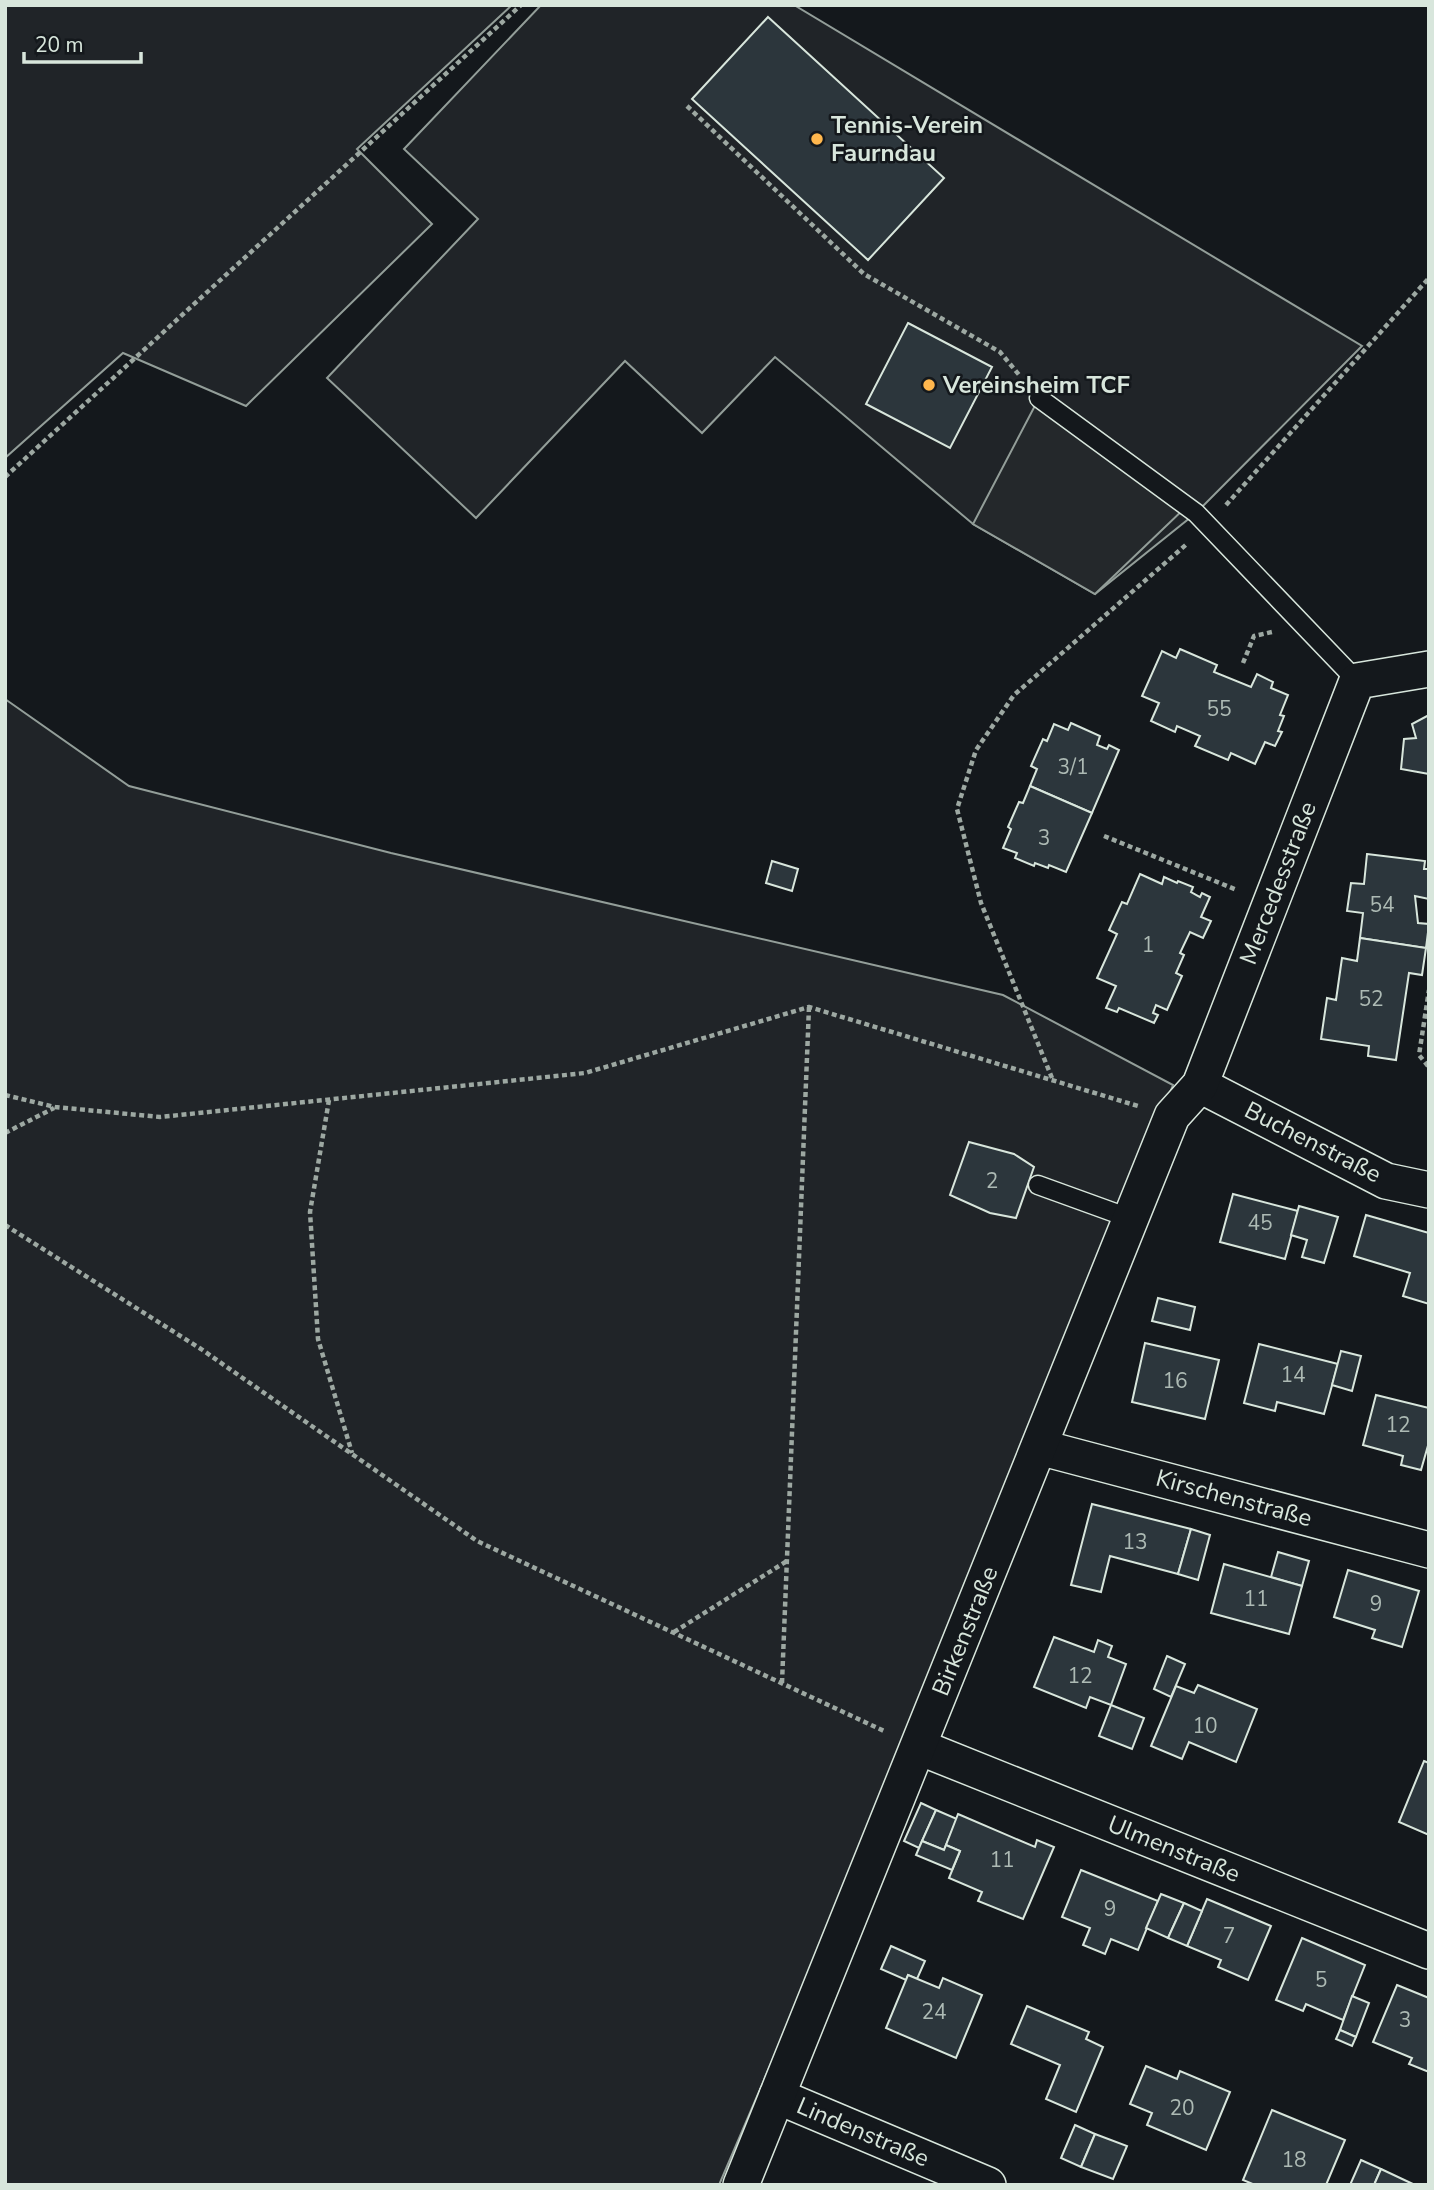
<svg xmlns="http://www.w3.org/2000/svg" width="1434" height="2190" viewBox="0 0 1434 2190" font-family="'Nunito Sans',sans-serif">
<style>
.green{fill:#202428;stroke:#939e99;stroke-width:2}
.parking{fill:#24282b;stroke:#939e99;stroke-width:2}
.building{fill:#2c363c;stroke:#d8e6dc;stroke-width:2}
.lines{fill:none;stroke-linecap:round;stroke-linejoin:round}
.lane-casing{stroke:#d8e6dc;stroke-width:21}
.street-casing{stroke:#d8e6dc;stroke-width:38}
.path{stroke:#9da8a2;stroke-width:4.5;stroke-dasharray:5 3.5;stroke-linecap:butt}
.lane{stroke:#14181c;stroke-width:18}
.street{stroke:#14181c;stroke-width:35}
.poi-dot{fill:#ffb74d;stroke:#14181c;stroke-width:2.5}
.labels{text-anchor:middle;stroke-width:5;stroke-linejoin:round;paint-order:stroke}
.number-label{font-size:21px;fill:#adbab4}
.poi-label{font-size:24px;font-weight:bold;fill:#d8e6dc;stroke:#14181c;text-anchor:start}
.street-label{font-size:24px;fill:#d8e6dc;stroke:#14181c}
</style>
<rect width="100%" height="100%" fill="#14181c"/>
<g class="green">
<polygon points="5,5 512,5 357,149 432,224 246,406 123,353 5,458"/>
<polygon points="541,5 794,5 1362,346 1196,513 1095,594 973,524 775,357 702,433 625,361 476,518 327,378 478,219 404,149"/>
<polygon points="5,699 129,786 391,853 1003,995 1173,1085 901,1760 719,2185 5,2185"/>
</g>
<polygon class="parking" points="1039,398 1187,506 1095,594 973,524"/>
<g class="building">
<polygon points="768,17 944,178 868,260 692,99"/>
<polygon points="908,323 992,367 950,448 866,404"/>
<polygon points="1180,649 1217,665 1214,672 1251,687 1257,674 1273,682 1271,688 1288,695 1280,715 1284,716 1278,731 1282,732 1275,746 1265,742 1255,764 1231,753 1228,760 1195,746 1200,736 1177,726 1175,732 1151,721 1159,703 1142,696 1162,651 1176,658"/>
<polygon points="1429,715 1429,774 1401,769 1404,739 1416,738 1412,724"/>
<polygon points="1071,723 1100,736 1097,745 1107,749 1109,745 1119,750 1092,813 1030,786 1037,769 1031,766 1043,739 1047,741 1054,724 1068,730"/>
<polygon points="1030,786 1092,813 1066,872 1049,865 1048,868 1035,863 1034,866 1015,858 1017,853 1003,848 1011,829 1008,827 1019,802 1023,803"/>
<polygon points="1367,854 1425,861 1424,869 1429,869 1429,899 1415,896 1418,923 1429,924 1426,948 1360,938 1363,913 1347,911 1351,883 1364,884"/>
<polygon points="772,861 798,869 792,891 766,883"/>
<polygon points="1140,874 1162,884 1164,877 1177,883 1178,881 1193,887 1191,892 1200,897 1202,893 1210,897 1201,917 1211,921 1203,938 1190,932 1180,953 1184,955 1176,973 1182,976 1167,1010 1156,1005 1153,1013 1158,1015 1154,1023 1119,1008 1117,1012 1106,1008 1116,986 1097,978 1117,934 1109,930 1122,902 1127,904"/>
<polygon points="1360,938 1426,948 1422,975 1409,973 1396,1060 1368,1056 1369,1046 1321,1039 1327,998 1336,1000 1342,958 1357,961"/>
<polygon points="969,1142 1014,1154 1034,1167 1016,1218 990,1213 950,1195"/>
<polygon points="1233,1194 1298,1211 1285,1259 1220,1242"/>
<polygon points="1299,1206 1338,1217 1324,1263 1302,1257 1307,1240 1291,1235"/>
<polygon points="1366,1215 1429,1233 1429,1304 1403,1296 1410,1273 1354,1256"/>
<polygon points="1158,1298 1195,1307 1190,1330 1152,1321"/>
<polygon points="1145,1343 1219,1360 1205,1419 1132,1402"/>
<polygon points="1259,1344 1338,1364 1324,1414 1277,1402 1275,1411 1244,1403"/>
<polygon points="1341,1351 1361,1356 1352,1391 1332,1385"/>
<polygon points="1376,1395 1429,1408 1429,1442 1421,1470 1401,1465 1403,1456 1363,1445"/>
<polygon points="1092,1504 1191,1529 1178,1574 1110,1556 1101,1592 1071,1585"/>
<polygon points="1191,1529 1210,1535 1198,1580 1178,1574"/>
<polygon points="1278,1552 1309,1561 1302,1586 1271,1577"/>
<polygon points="1224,1564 1302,1586 1289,1634 1211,1613"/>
<polygon points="1348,1570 1419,1591 1402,1647 1372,1638 1375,1630 1334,1617"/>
<polygon points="1054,1637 1094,1652 1098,1640 1112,1646 1108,1657 1126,1664 1111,1705 1090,1697 1086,1708 1034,1687"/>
<polygon points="1167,1656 1185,1664 1171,1697 1154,1689"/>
<polygon points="1198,1685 1257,1709 1236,1762 1189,1742 1182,1759 1151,1746 1176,1686 1194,1693"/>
<polygon points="1111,1705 1144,1718 1132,1749 1099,1736"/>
<polygon points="1424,1761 1429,1763 1429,1835 1399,1822"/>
<polygon points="921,1803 936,1810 919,1848 904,1841"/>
<polygon points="936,1810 957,1819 944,1850 922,1841"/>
<polygon points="958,1814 1035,1847 1037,1840 1054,1847 1023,1919 978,1901 982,1892 949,1878 960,1851 946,1845"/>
<polygon points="922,1841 944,1850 946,1845 960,1851 952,1870 916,1855"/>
<polygon points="1081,1870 1158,1901 1138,1950 1111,1939 1105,1954 1083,1945 1090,1928 1062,1917"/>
<polygon points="1161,1894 1184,1903 1168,1938 1146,1928"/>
<polygon points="1207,1899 1271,1926 1248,1980 1218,1967 1221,1960 1187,1946"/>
<polygon points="1184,1903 1202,1911 1187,1946 1168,1938"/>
<polygon points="1302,1938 1365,1965 1343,2020 1306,2004 1303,2011 1276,2000"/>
<polygon points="891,1946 925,1961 917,1979 908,1975 906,1980 881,1969"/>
<polygon points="908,1975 939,1988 943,1978 982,1995 956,2058 886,2028"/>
<polygon points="1397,1985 1429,1998 1429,2072 1409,2064 1412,2058 1373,2042"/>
<polygon points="1352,1996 1369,2003 1356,2037 1340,2030"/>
<polygon points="1027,2006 1089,2032 1086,2039 1103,2047 1076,2112 1046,2099 1060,2065 1011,2044"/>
<polygon points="1340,2030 1356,2037 1352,2046 1336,2039"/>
<polygon points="1146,2066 1177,2079 1180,2071 1230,2092 1206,2150 1147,2125 1152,2113 1130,2104"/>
<polygon points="1272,2110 1345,2140 1326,2185 1255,2185 1243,2180"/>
<polygon points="1075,2125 1095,2134 1081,2167 1061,2158"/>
<polygon points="1095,2134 1127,2146 1113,2179 1081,2167"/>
<polygon points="1361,2160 1381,2169 1374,2185 1350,2185"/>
<polygon points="1381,2169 1415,2185 1374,2185"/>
</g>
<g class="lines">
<defs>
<g id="lane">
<polyline points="1039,398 1196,513 1357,681"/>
<polyline points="1038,1185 1132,1219"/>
</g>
<g id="street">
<polyline points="1200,1085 1386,1181 1429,1190"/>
<polyline points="1039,1447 1429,1550"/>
<polyline points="919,1747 1429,1951"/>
<polyline points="777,2096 988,2185"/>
<polyline points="741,2185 1172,1116 1200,1085 1357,681 1429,669"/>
</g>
</defs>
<use href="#lane" class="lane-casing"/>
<use href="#street" class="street-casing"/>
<g class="path">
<polyline points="687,106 864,274 1000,352 1020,376"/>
<polyline points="5,477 521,5"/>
<polyline points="1226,505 1429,278"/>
<polyline points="1243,663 1254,636 1272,632"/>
<polyline points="1104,836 1237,890"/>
<polyline points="1428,1066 1419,1055 1429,990"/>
<polyline points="1052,1078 981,903 957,809 976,750 1014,695 1188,543"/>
<polyline points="5,1095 55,1107 160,1117 585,1073 809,1007 1138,1106"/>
<polyline points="329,1100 310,1212 318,1339 352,1453"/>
<polyline points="5,1133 54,1108"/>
<polyline points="5,1225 201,1349 477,1541 884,1731"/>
<polyline points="674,1632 787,1561"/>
<polyline points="782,1683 809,1007"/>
</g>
<use href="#lane" class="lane"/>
<use href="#street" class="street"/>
</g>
<g class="poi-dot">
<circle cx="817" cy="139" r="7"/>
<circle cx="929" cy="385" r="7"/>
</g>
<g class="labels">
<g class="number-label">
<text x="1219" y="716">55</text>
<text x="1073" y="774">3/1</text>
<text x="1044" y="845">3</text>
<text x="1382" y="912">54</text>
<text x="1148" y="952">1</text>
<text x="1371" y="1006">52</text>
<text x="992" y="1188">2</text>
<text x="1260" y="1230">45</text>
<text x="1293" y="1382">14</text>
<text x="1175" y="1388">16</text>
<text x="1398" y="1432">12</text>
<text x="1135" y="1549">13</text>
<text x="1256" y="1606">11</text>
<text x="1376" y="1611">9</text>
<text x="1080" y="1683">12</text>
<text x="1205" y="1733">10</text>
<text x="1002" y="1867">11</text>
<text x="1110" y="1916">9</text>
<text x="1229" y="1943">7</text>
<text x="1321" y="1987">5</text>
<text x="934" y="2019">24</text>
<text x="1405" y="2027">3</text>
<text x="1182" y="2115">20</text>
<text x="1294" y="2167">18</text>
</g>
<g class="poi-label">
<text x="831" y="133">Tennis-Verein<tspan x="831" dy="28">Faurndau</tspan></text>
<text x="943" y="393">Vereinsheim TCF</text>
</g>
<g class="street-label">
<text transform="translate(1278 883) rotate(-69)" y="8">Mercedesstraße</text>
<text transform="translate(1313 1142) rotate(27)" y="8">Buchenstraße</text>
<text transform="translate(1234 1498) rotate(15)" y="8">Kirschenstraße</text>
<text transform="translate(965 1631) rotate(-68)" y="8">Birkenstraße</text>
<text transform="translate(1174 1849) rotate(22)" y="8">Ulmenstraße</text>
<text transform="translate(863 2132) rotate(23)" y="8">Lindenstraße</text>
</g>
</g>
<rect width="1434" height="2190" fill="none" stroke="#d8e6dc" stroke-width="14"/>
<path d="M24 52v10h117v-10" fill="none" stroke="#d8e6dc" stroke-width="3.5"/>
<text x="35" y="52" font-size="21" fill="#d8e6dc" stroke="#14181c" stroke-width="5" paint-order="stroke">20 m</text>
</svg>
